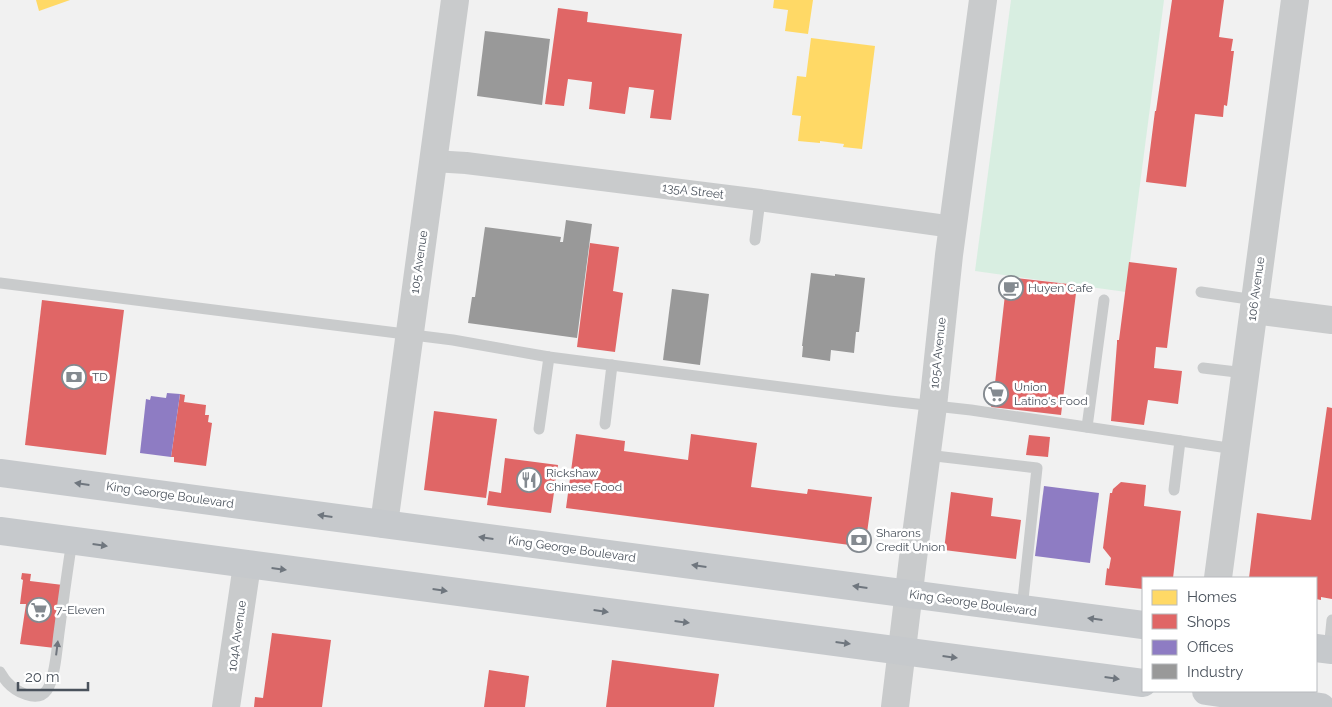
<svg xmlns="http://www.w3.org/2000/svg" width="1332" height="707" viewBox="0 0 1332 707" font-family="Raleway,sans-serif">
<style>
.green{fill:#d8eee1}
.homes{fill:#ffd966}
.shops{fill:#e06666}
.offices{fill:#8e7cc3}
.industry{fill:#999}
.lines{fill:none;stroke-linecap:round;stroke-linejoin:round}
.service{stroke:#c9cbcc;stroke-width:11}
.minor{stroke:#c9cbcc;stroke-width:22}
.tertiary{stroke:#c9cbcc;stroke-width:28}
.primary{stroke:#c6c9cc;stroke-width:28}
.oneway{fill:#6f767e}
.oneway2{fill:#70767e}
.labels{text-anchor:middle;stroke-width:5;stroke-linejoin:round;paint-order:stroke}
.street-label{font-size:12px;fill:#4a525c;stroke:#fff}
.poi-label{font-size:12px;fill:#4a525c;stroke:#fff;text-anchor:start}
</style>
<rect width="100%" height="100%" fill="#f1f1f1"/>
<polygon class="green" points="1011,0 1164,0 1126,292 975,271"/>
<g class="homes">
<polygon points="36,0 70,0 39,11"/>
<polygon points="774,0 813,0 808,34 785,31 788,10 773,8"/>
<polygon points="811,38 875,46 862,149 843,147 844,144 820,141 820,143 798,141 801,116 792,115 797,76 806,77"/>
</g>
<g class="shops">
<polygon points="1172,0 1224,0 1219,37 1233,39 1231,51 1234,51 1227,106 1224,105 1223,117 1195,114 1186,187 1146,182 1155,111 1156,111"/>
<polygon points="558,8 588,12 587,22 682,34 671,120 650,118 654,90 629,87 625,114 589,109 592,82 568,79 564,106 545,104"/>
<polygon points="590,243 619,247 613,291 623,293 615,352 577,347"/>
<polygon points="1129,262 1177,268 1167,348 1156,347 1154,368 1182,371 1178,404 1148,400 1144,425 1111,421 1117,343 1117,340 1119,340"/>
<polygon points="1007,277 1077,285 1061,415 991,407 992,405 989,404 991,383 995,383"/>
<polygon points="42,300 124,310 106,455 25,445"/>
<polygon points="180,394 185,395 184,402 206,405 205,415 209,415 208,422 212,423 206,466 174,462 174,457 171,457"/>
<polygon points="1327,407 1332,408 1332,599 1321,597 1321,600 1316,599 1316,578 1249,578 1257,513 1311,520"/>
<polygon points="434,411 497,419 486,498 424,490"/>
<polygon points="576,434 625,441 624,451 688,460 691,434 757,443 751,487 807,494 808,489 872,497 865,547 566,508"/>
<polygon points="1029,435 1050,437 1048,457 1026,455"/>
<polygon points="505,458 558,465 551,513 487,505 489,491 501,493"/>
<polygon points="1121,482 1146,485 1144,506 1181,511 1173,578 1143,578 1143,589 1105,585 1107,568 1109,569 1111,558 1103,548 1110,493 1112,493 1113,489"/>
<polygon points="951,492 993,498 991,516 1021,520 1016,559 944,550"/>
<polygon points="22,573 31,574 30,581 63,585 55,648 20,644 26,604 20,604 23,580 21,579"/>
<polygon points="272,633 331,640 322,707 254,707 255,697 263,698"/>
<polygon points="612,660 719,674 714,707 606,707"/>
<polygon points="489,670 529,676 525,707 484,707"/>
</g>
<g class="offices">
<polygon points="167,393 180,394 171,457 140,453 146,399 150,400 151,396 166,398"/>
<polygon points="1044,486 1099,493 1090,563 1035,556"/>
</g>
<g class="industry">
<polygon points="485,31 550,39 542,105 477,96"/>
<polygon points="566,220 592,224 577,338 468,323 472,297 475,297 485,227 561,237 560,242 563,242"/>
<polygon points="811,273 835,276 835,274 865,278 859,332 856,332 854,353 831,350 830,361 802,357 803,346 802,346"/>
<polygon points="672,289 709,294 700,365 663,360"/>
</g>
<g class="lines">
<g class="service">
<polyline points="755,240 760,200"/>
<polyline points="0,283 453,340 549,357 890,401 971,410 1235,449"/>
<polyline points="1201,292 1255,300"/>
<polyline points="1203,368 1245,373"/>
<polyline points="605,424 612,365"/>
<polyline points="1087,427 1104,300"/>
<polyline points="539,429 549,357"/>
<polyline points="927,455 1037,468 1022,609"/>
<polyline points="1174,490 1180,441"/>
<polyline points="1329,650 1332,620"/>
<path d="M 0,672 C 2,675 4,679 7,682 C 15,691 37,704 47,690 C 55,679 57,648 59,633 C 63,603 67,572 72,541"/>
</g>
<polyline class="minor" points="433,161 466,163 760,200 953,227"/>
<g class="tertiary">
<polyline points="1254,310 1332,320"/>
<polyline points="384,524 455,0"/>
<polyline points="1218,578 1295,0"/>
<polyline points="226,707 247,565"/>
<polyline points="895,707 913,558 933,406 949,255 983,0"/>
</g>
<g class="primary">
<polyline points="0,473 1143,625"/>
<polyline points="0,531 1143,683"/>
<polyline points="1316,648 1332,650"/>
<polyline points="1206,691 1321,707"/>
</g>
</g>
<defs><path id="oneway-solid" d="M-6-.8H1V-3.2L6.5 0L1 3.2V.8H-6Z" transform="scale(1.25)"/></defs>
<g class="oneway">
<use href="#oneway-solid" transform="translate(82 484) rotate(-172)"/>
<use href="#oneway-solid" transform="translate(325 516) rotate(-172)"/>
<use href="#oneway-solid" transform="translate(486 538) rotate(-172)"/>
<use href="#oneway-solid" transform="translate(100 545) rotate(8)"/>
<use href="#oneway-solid" transform="translate(699 566) rotate(-172)"/>
<use href="#oneway-solid" transform="translate(279 569) rotate(7)"/>
<use href="#oneway-solid" transform="translate(860 587) rotate(-172)"/>
<use href="#oneway-solid" transform="translate(440 590) rotate(8)"/>
<use href="#oneway-solid" transform="translate(601 611) rotate(8)"/>
<use href="#oneway-solid" transform="translate(1095 619) rotate(-173)"/>
<use href="#oneway-solid" transform="translate(682 622) rotate(7)"/>
<use href="#oneway-solid" transform="translate(843 643) rotate(7)"/>
<use href="#oneway-solid" transform="translate(950 657) rotate(7)"/>
<use href="#oneway-solid" transform="translate(1112 678) rotate(8)"/>
</g>
<use class="oneway2" href="#oneway-solid" transform="translate(57 648) rotate(-83)"/>
<defs>
<symbol id="cafe-ring" viewBox="-11 -11 22 22"><circle r="9.5" fill="#fff" stroke="#848a90" stroke-width="1.5"/><path d="M-5.5-4.5H6V0H3Q3 3.5 0 3.5H-2.5Q-5.5 3.5-5.5 0ZM3-3.2v2h1.7v-2ZM-6 4.5H4V6H-6Z" fill="#848a90"/></symbol>
<symbol id="bank-ring" viewBox="-11 -11 22 22"><circle r="9.5" fill="#fff" stroke="#848a90" stroke-width="1.5"/><path d="M-6-4H6V4H-6ZM0-2.3a2.3 2.3 0 1 0 0 4.6a2.3 2.3 0 1 0 0-4.6Z" fill="#848a90"/></symbol>
<symbol id="supermarket-ring" viewBox="-11 -11 22 22"><circle r="9.5" fill="#fff" stroke="#848a90" stroke-width="1.5"/><path d="M-6-5.5h2.5l.6 2H6L4.5 2H-2.5L-4.4-4H-6ZM-1.5 3.2a1.3 1.3 0 1 0 .1 0ZM3 3.2a1.3 1.3 0 1 0 .1 0Z" fill="#848a90"/></symbol>
<symbol id="restaurant-ring" viewBox="-11 -11 22 22"><circle r="9.5" fill="#fff" stroke="#848a90" stroke-width="1.5"/><path d="M-5-6h1v4h1v-4h1v4h1v-4h1v5L-1.5 .5V6h-2V.5L-5-1ZM5-6V6H3V1.5H1.5Q1.5-4 5-6Z" fill="#848a90"/></symbol>
</defs>
<g fill-rule="evenodd">
<use href="#cafe-ring" x="997" y="274" width="28" height="28"/>
<use href="#bank-ring" x="60" y="363" width="28" height="28"/>
<use href="#supermarket-ring" x="982" y="380" width="28" height="28"/>
<use href="#restaurant-ring" x="515" y="466" width="28" height="28"/>
<use href="#bank-ring" x="845" y="526" width="28" height="28"/>
<use href="#supermarket-ring" x="25" y="596" width="28" height="28"/>
</g>
<g class="labels">
<g class="street-label">
<text transform="translate(693 191) rotate(7)" y="4">135A Street</text>
<text transform="translate(419 262) rotate(-82)" y="4">105 Avenue</text>
<text transform="translate(1256 289) rotate(-82)" y="4">106 Avenue</text>
<text transform="translate(938 353) rotate(-84)" y="4">105A Avenue</text>
<text transform="translate(170 495) rotate(8)" y="4">King George Boulevard</text>
<text transform="translate(572 549) rotate(8)" y="4">King George Boulevard</text>
<text transform="translate(973 603) rotate(8)" y="4">King George Boulevard</text>
<text transform="translate(237 636) rotate(-82)" y="4">104A Avenue</text>
</g>
<g class="poi-label">
<text x="1028" y="292">Huyen Cafe</text>
<text x="92" y="381">TD</text>
<text x="1014" y="391">Union<tspan x="1014" dy="14">Latino's Food</tspan></text>
<text x="546" y="477">Rickshaw<tspan x="546" dy="14">Chinese Food</tspan></text>
<text x="876" y="537">Sharons<tspan x="876" dy="14">Credit Union</tspan></text>
<text x="56" y="614">7-Eleven</text>
</g>
</g>
<rect x="1142" y="577" width="175" height="115" fill="#ffffff" stroke="#b7babe"/>
<rect x="1152" y="590" width="25" height="15" fill="#ffd966" stroke="#b7babe"/>
<text x="1187" y="602" font-size="15" fill="#4a525c">Homes</text>
<rect x="1152" y="614" width="25" height="15" fill="#e06666" stroke="#b7babe"/>
<text x="1187" y="627" font-size="15" fill="#4a525c">Shops</text>
<rect x="1152" y="640" width="25" height="15" fill="#8e7cc3" stroke="#b7babe"/>
<text x="1187" y="652" font-size="15" fill="#4a525c">Offices</text>
<rect x="1152" y="664" width="25" height="15" fill="#999999" stroke="#b7babe"/>
<text x="1187" y="677" font-size="15" fill="#4a525c">Industry</text>
<path d="M18 682v8h70v-8" fill="none" stroke="#4a525c" stroke-width="2.5"/>
<text x="25" y="682" font-size="15" fill="#4a525c" stroke="#ffffff" stroke-width="4" paint-order="stroke">20 m</text>
</svg>
